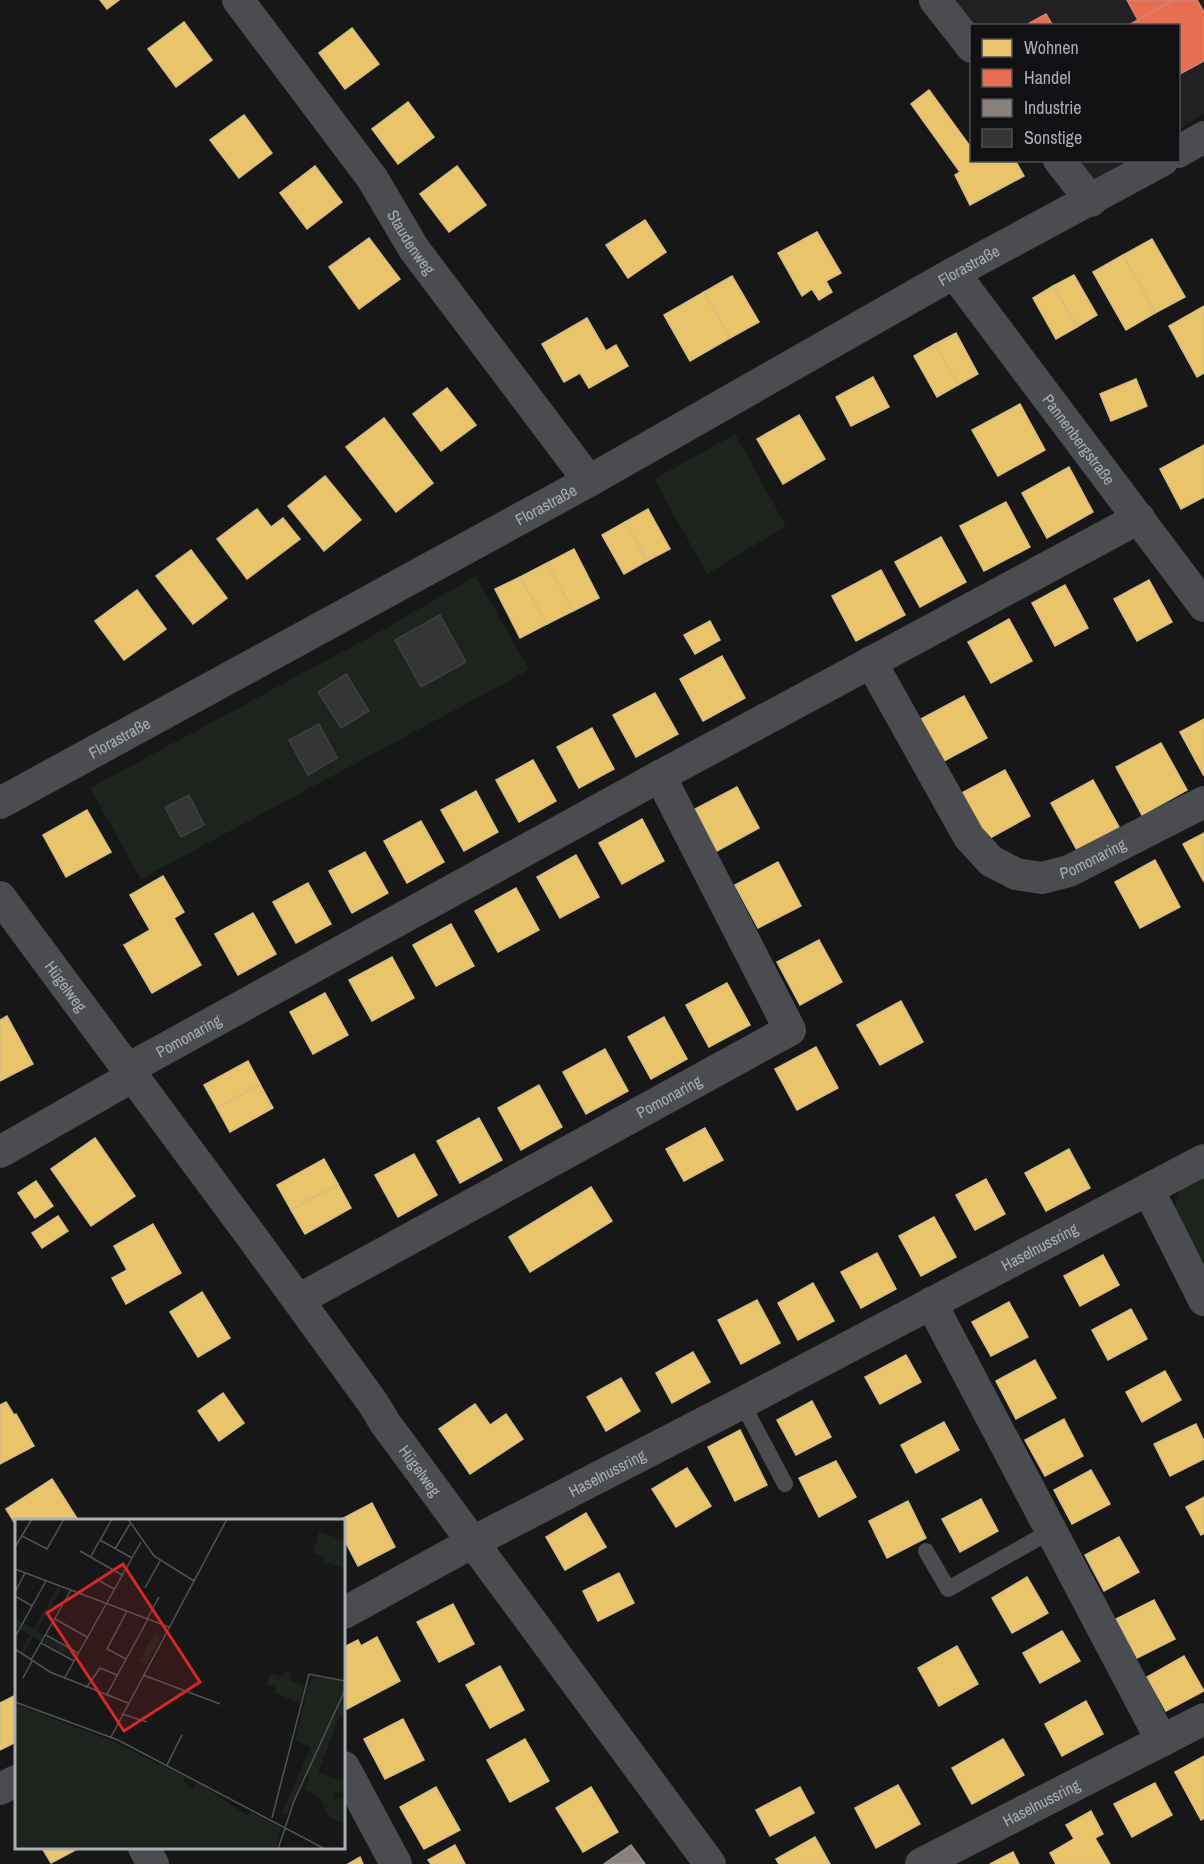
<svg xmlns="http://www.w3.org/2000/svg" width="1204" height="1864" viewBox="0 0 1204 1864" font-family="'Archivo Narrow',sans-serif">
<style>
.built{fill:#212123}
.green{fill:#1d241e}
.homes{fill:#e9c46a;stroke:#d6bd81;stroke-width:1.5}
.shops{fill:#e76f51;stroke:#d48270;stroke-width:1.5}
.industry{fill:#8a817c;stroke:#938e8e;stroke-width:1.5}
.building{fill:#353536;stroke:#3f4043;stroke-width:1.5}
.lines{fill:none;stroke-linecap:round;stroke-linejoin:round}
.lane{stroke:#4b4c50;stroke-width:16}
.street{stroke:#4b4c50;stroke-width:32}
.labels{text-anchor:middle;stroke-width:6;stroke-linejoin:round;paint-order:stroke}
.street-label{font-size:16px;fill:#a8adb8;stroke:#111113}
.inset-road{fill:none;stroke:#515357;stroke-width:1.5}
.view{fill:#d62828;fill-opacity:0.15;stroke:#d62828;stroke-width:3}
.inset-edge{fill:none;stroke:#a8adb8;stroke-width:3}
</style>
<rect width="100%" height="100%" fill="#171717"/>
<g class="built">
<polygon points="922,0 1204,0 1204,114 1179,129 1178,26 972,26 971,64"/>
<polygon points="1046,161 1125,161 1071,193"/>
</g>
<g class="green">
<polygon points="735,434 786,526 707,574 654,479"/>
<polygon points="476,576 529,670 141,879 90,788 379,632"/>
<polygon points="1204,1174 1204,1277 1173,1217 1181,1185"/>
</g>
<g class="homes">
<polygon points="100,0 119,0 107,9"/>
<polygon points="184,22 212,60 176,87 148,49"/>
<polygon points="352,28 379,64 345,89 319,53"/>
<polygon points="929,90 972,149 972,160 1015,160 1024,176 970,205 955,175 960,172 911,104"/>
<polygon points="408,102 434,137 398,164 372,129"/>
<polygon points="244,115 272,153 239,178 210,140"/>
<polygon points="315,166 342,202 307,229 280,193"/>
<polygon points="457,166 486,205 449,232 420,194"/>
<polygon points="645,220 666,252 628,278 606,245"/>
<polygon points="817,232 841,273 826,281 832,292 819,300 812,289 802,296 778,253"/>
<polygon points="369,238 400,279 359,309 329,267"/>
<polygon points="1152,239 1185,297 1155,313 1123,255"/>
<polygon points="1123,255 1155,313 1126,330 1093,272"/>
<polygon points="1074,275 1097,315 1077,327 1053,286"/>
<polygon points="732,276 759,322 730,338 704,292"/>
<polygon points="1053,286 1077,327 1056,339 1033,298"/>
<polygon points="704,292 730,338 690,361 664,315"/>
<polygon points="1204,306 1204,373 1197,377 1169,326"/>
<polygon points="587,318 606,351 616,345 628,366 589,388 580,373 564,382 542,344"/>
<polygon points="956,333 978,374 958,385 935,344"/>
<polygon points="935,344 958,385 937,397 914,356"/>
<polygon points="873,377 889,407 851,426 836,397"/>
<polygon points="1136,379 1147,406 1111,421 1100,394"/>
<polygon points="447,388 476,425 441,451 413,414"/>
<polygon points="1020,404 1045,450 998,476 972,430"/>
<polygon points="799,415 825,459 783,484 757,439"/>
<polygon points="384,418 433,483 396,512 346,447"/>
<polygon points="1204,445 1204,497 1181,509 1160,469"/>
<polygon points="1069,467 1093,512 1047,538 1022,493"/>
<polygon points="325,476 361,520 324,551 288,506"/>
<polygon points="1006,502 1030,547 984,571 960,526"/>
<polygon points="257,509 271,527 283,518 300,539 247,579 217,539"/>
<polygon points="648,509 670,549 647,561 625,522"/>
<polygon points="625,522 647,561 624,574 602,535"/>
<polygon points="941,537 966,582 920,607 895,562"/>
<polygon points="574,549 599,598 573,611 547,563"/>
<polygon points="191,550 227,598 193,624 156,576"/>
<polygon points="547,563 573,611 547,624 520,577"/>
<polygon points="881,570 905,615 856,641 832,596"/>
<polygon points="520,577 547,624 520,638 495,589"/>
<polygon points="1149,580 1172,622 1137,641 1114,599"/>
<polygon points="1065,585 1088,628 1055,646 1032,603"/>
<polygon points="137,590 166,629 124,660 95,621"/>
<polygon points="1009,619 1032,661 991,683 968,642"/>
<polygon points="710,621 720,640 695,654 684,635"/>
<polygon points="722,656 745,698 703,721 680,679"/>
<polygon points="655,693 678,734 636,757 613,715"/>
<polygon points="964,696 987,738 942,762 919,720"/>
<polygon points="1204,719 1204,776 1180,732"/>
<polygon points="592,728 614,769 579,788 557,747"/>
<polygon points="1161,743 1187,790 1142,815 1116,767"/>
<polygon points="533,760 556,801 519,822 496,780"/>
<polygon points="1005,770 1030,816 981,843 956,796"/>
<polygon points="1093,780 1119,827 1077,850 1051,803"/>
<polygon points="737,787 759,828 717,851 695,809"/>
<polygon points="476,791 498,832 464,851 441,810"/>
<polygon points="87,810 111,852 66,877 43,835"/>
<polygon points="642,819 664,861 622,884 599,843"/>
<polygon points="421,821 444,862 407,883 384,841"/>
<polygon points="1204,833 1204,882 1183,844"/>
<polygon points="365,852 388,893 352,913 329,871"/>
<polygon points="576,855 599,897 560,918 537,877"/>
<polygon points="1155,860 1180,907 1140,928 1115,882"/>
<polygon points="778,862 801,906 758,928 735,885"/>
<polygon points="163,876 184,912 174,918 201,965 152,993 124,945 150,930 130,895"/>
<polygon points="308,883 331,924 296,943 273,902"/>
<polygon points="516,888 539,930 498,952 475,911"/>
<polygon points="253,913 276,954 238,975 215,934"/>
<polygon points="451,924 474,966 436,986 413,945"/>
<polygon points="819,940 842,982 800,1005 777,962"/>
<polygon points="392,957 414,998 372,1021 349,980"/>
<polygon points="727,983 750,1025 709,1047 686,1005"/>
<polygon points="325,993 348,1035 313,1054 290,1012"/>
<polygon points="901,1001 923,1042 880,1065 857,1025"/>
<polygon points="7,1016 33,1064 0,1081 0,1020"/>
<polygon points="664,1017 687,1059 651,1079 628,1037"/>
<polygon points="816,1047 838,1088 797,1110 775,1069"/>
<polygon points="605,1049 628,1091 586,1114 563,1072"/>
<polygon points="248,1061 260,1084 217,1108 204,1085"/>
<polygon points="260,1084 273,1108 230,1132 217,1108"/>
<polygon points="539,1085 562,1127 521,1150 498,1108"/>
<polygon points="479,1118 502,1160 460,1183 437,1141"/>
<polygon points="705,1128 723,1160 684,1181 666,1149"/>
<polygon points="95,1138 135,1196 91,1226 51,1169"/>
<polygon points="1069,1149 1090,1188 1046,1211 1025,1173"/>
<polygon points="414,1154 437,1195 398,1217 375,1175"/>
<polygon points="324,1159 338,1184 291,1210 277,1185"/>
<polygon points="986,1179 1005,1214 975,1230 956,1195"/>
<polygon points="36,1181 53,1206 35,1218 18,1193"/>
<polygon points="338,1184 351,1208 305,1234 291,1210"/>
<polygon points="591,1187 612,1221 530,1272 509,1237"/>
<polygon points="58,1216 68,1231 42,1248 32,1233"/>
<polygon points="934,1217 956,1257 921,1276 899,1236"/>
<polygon points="153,1224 181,1273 126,1304 112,1278 127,1270 114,1246"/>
<polygon points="877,1253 896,1289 861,1308 841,1272"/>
<polygon points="1103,1255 1119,1285 1080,1306 1064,1276"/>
<polygon points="813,1283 834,1321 798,1340 778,1303"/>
<polygon points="202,1292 230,1338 198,1357 170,1312"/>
<polygon points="757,1300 780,1343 741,1364 718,1320"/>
<polygon points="1009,1302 1028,1337 991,1356 972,1322"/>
<polygon points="1131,1309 1147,1339 1108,1360 1092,1330"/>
<polygon points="693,1352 710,1382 672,1403 656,1373"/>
<polygon points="906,1355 921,1382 880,1404 865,1377"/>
<polygon points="1035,1360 1056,1398 1016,1419 996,1381"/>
<polygon points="1165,1371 1181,1400 1142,1422 1126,1392"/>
<polygon points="621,1378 640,1411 606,1431 587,1397"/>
<polygon points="223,1393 244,1423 219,1441 198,1411"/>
<polygon points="812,1401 831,1437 796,1455 777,1420"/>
<polygon points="6,1402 14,1415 16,1414 34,1446 0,1464 0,1405"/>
<polygon points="475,1404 490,1425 506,1414 523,1439 470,1474 439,1429"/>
<polygon points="1064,1419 1083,1456 1045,1476 1025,1440"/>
<polygon points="944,1422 959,1450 916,1473 901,1445"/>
<polygon points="1196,1424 1204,1441 1204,1459 1170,1476 1154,1444"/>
<polygon points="740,1430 767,1485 735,1501 708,1447"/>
<polygon points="836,1461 856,1497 819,1517 799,1478"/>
<polygon points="687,1468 711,1506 676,1527 652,1489"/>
<polygon points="1091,1470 1110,1504 1072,1524 1054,1490"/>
<polygon points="52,1479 78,1520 16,1520 16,1525 6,1509"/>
<polygon points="1204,1497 1204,1533 1201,1535 1186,1507"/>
<polygon points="981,1499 998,1531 960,1552 942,1519"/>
<polygon points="908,1501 926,1538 887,1558 869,1521"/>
<polygon points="372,1503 395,1547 358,1566 344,1539 344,1520 340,1520"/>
<polygon points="586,1513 606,1547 565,1570 546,1537"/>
<polygon points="1119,1537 1139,1572 1104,1591 1085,1555"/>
<polygon points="619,1573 634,1603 598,1621 583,1591"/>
<polygon points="1027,1577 1048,1613 1012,1633 992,1598"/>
<polygon points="1154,1600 1175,1639 1137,1658 1116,1619"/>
<polygon points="453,1604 474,1644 439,1662 417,1622"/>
<polygon points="1062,1631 1080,1661 1040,1683 1023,1653"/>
<polygon points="377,1637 400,1681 347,1709 345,1705 344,1706 344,1647 358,1640 361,1646"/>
<polygon points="957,1646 978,1684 939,1706 918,1668"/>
<polygon points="1184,1656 1204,1691 1166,1711 1147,1677"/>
<polygon points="500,1666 524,1710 490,1728 466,1685"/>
<polygon points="16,1695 16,1742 0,1750 0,1703"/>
<polygon points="1086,1701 1103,1734 1062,1756 1045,1724"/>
<polygon points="403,1719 424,1760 385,1779 364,1739"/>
<polygon points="525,1739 549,1781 510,1802 487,1760"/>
<polygon points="1003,1739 1024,1775 972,1804 952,1768"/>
<polygon points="1204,1756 1204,1818 1201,1820 1175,1772"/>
<polygon points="1155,1783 1172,1815 1132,1837 1114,1804"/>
<polygon points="898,1785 920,1824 876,1848 855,1808"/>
<polygon points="436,1787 460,1830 424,1849 400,1807"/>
<polygon points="591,1787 618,1832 583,1852 556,1808"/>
<polygon points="800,1787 814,1813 770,1836 756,1810"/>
<polygon points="1091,1811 1103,1834 1095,1838 1110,1864 1056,1864 1050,1853 1074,1839 1066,1825"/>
<polygon points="815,1837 830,1864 779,1864 776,1859"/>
<polygon points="455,1845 465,1864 431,1864 428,1860"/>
<polygon points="42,1848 79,1848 51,1863"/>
<polygon points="1013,1852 1019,1864 990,1864 992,1863"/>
<polygon points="360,1857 363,1864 348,1864"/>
</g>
<g class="shops">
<polygon points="1127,0 1173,0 1138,20"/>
<polygon points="1173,0 1197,0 1204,12 1204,61 1178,75 1178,26 1127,26"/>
<polygon points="1046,14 1053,26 1028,26 1028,24"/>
</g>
<polygon class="industry" points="631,1845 645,1864 604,1864"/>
<g class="building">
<polygon points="440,615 466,662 421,687 395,640"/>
<polygon points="346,674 369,711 341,728 318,692"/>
<polygon points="319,724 337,758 308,775 289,740"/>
<polygon points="189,795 204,825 181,837 165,807"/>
</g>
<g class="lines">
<g class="lane">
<polyline points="742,1403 785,1484"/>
<polyline points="926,1551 948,1589 1051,1531"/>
</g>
<g class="street">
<path id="s1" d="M 238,0 L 372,178 L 414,249 L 589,481"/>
<polyline points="935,0 972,47"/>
<polyline points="1178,152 1204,137"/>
<polyline points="1059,160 1091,201"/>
<path id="s2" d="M 954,273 L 1204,606"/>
<path id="s3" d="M 871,662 L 969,837 L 991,861 L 1016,874 L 1042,878 L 1069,871 L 1204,802"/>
<path id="s4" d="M 0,803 L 589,481 L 954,273 L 1163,160"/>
<path id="s5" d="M 0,897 L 252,1237 L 373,1403 L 385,1423 L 710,1864"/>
<path id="s6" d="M 128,1069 L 660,776 L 1139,518"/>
<polyline points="0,1152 133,1076"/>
<polyline points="1148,1189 1204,1300"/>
<path id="s7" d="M 298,1300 L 790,1030 L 660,776"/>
<polyline points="931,1303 1162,1741"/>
<path id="s8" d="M 344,1613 L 473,1542 L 742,1403 L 1204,1160"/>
<polyline points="344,1767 396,1864"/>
<polyline points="0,1789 16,1781"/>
<polyline points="144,1848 153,1864"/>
<path id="s9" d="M 921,1864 L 1204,1719"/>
</g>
</g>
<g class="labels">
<g class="street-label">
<text dy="6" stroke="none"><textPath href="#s1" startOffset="298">Staudenweg</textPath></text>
<text dy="6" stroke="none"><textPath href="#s4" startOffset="1108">Florastraße</textPath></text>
<text dy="6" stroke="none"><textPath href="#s2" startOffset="208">Pannenbergstraße</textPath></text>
<text dy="6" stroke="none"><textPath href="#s4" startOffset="622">Florastraße</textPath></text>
<text dy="6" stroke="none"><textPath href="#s4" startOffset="136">Florastraße</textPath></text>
<text dy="6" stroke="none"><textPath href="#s3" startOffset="342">Pomonaring</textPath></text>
<text dy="6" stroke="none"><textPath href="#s5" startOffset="111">Hügelweg</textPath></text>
<text dy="6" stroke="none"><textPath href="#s6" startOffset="69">Pomonaring</textPath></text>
<text dy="6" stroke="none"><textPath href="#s7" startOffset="423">Pomonaring</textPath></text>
<text dy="6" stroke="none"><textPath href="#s8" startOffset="786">Haselnussring</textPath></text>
<text dy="6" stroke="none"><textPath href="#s5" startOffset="711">Hügelweg</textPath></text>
<text dy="6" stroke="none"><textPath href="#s8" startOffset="298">Haselnussring</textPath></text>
<text dy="6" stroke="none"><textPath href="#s9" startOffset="135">Haselnussring</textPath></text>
</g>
</g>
<g transform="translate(15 1519)">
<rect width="330" height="330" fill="#171717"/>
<path d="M 304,13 L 330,22 L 330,49 L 309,43 L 310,38 L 298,34 ZM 43,68 L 46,69 L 22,112 L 29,116 L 26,122 L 18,118 L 9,135 L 6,133 L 15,116 L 0,107 L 0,100 L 19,110 ZM 140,113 L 147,116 L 131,146 L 124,142 ZM 31,118 L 61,134 L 59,139 L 29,124 ZM 270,152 L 277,155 L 275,161 L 289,166 L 285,184 L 259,174 L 261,168 L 251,165 L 255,154 L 267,158 ZM 299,157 L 330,162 L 330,194 L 323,200 L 303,254 L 330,262 L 327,274 L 319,273 L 318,279 L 330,280 L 328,304 L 314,298 L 306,281 L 290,270 L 295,258 L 289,256 L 272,296 L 267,294 L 296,228 L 280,222 L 292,170 ZM 0,185 L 97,222 L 170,258 L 168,263 L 178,269 L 182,263 L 232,296 L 236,293 L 266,309 L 261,330 L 0,330 Z" fill="#1d241e"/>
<path class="inset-road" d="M 113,0 L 139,37 L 179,62M 7,17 L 32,30 L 49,0M 85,21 L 117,39M 0,28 L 17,0M 100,30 L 115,5M 65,32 L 107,56M 76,37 L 97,0M 0,50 L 154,108M 81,60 L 99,70M 130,69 L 145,42M 0,73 L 10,54M 0,77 L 17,87M 40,100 L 72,118M 132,100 L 144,78M 31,116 L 63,134M 0,118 L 31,62M 26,124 L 59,142M 0,130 L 35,153 L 113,184M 111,140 L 92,130 L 112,92M 16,141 L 56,71M 128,156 L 205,185M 8,159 L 17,142M 49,160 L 126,23M 71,169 L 85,149 L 102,156M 91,177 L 133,100M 0,183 L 103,221 L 310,330M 107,195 L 132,203M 96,218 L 212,0M 152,246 L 167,216M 257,299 L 294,155 L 330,162M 263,330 L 279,282 L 330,171"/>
<path class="view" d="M 108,45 L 185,163 L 109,212 L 32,94 Z"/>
<rect width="330" height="330" class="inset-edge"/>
</g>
<rect x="970" y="24" width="210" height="138" fill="#111113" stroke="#4d4f55" stroke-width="1.5"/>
<rect x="982" y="39" width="30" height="18" fill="#e9c46a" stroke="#4d4f55" stroke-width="1.5"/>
<text x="1024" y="54" font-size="18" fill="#a8adb8">Wohnen</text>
<rect x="982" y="69" width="30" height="18" fill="#e76f51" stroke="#4d4f55" stroke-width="1.5"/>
<text x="1024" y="84" font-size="18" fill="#a8adb8">Handel</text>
<rect x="982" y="99" width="30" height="18" fill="#8a817c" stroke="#4d4f55" stroke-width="1.5"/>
<text x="1024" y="114" font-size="18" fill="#a8adb8">Industrie</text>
<rect x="982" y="129" width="30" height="18" fill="#353536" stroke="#4d4f55" stroke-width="1.5"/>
<text x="1024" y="144" font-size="18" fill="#a8adb8">Sonstige</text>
</svg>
